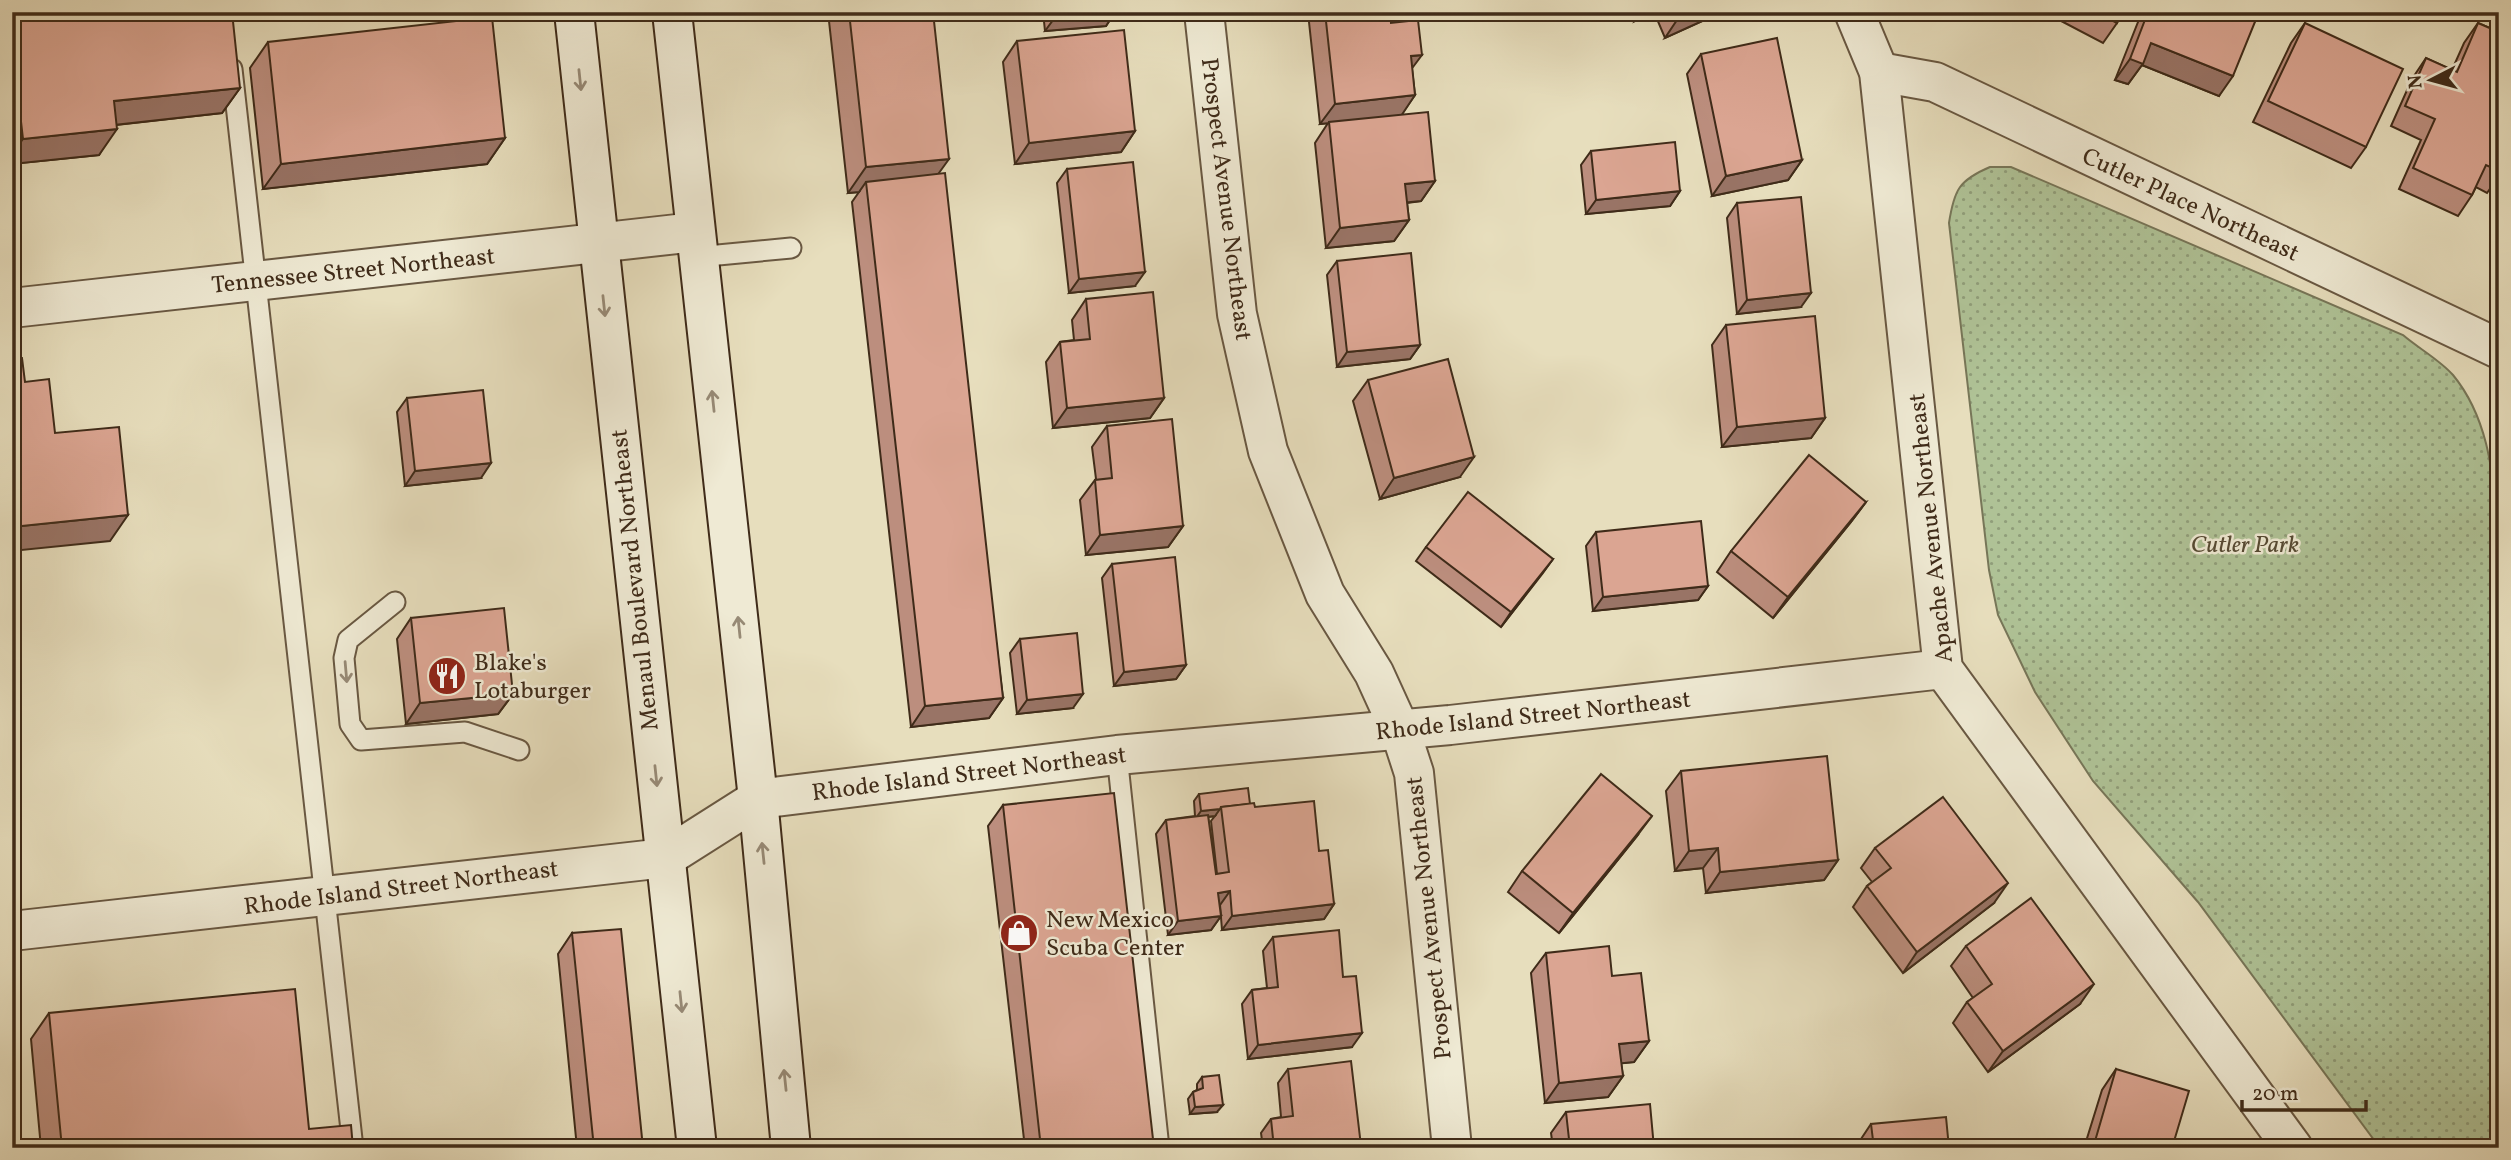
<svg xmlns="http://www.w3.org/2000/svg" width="2511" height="1160" viewBox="0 0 2511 1160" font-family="Vollkorn,serif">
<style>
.park{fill:url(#park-dots);stroke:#777658;stroke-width:2}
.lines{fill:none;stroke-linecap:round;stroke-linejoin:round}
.lane-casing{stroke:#695842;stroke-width:23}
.street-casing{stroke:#695842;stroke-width:42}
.secondary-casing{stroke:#3f2b19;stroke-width:42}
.lane{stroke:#efead4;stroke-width:19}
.street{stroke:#efead4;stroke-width:38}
.secondary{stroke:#efead4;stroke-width:38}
.wall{fill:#bc8e7e;stroke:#3f2b19;stroke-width:2;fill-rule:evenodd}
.shaded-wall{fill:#997466;stroke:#3f2b19;stroke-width:2}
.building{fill:#dba592;stroke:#3f2b19;stroke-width:2}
.oneway{stroke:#978a76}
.labels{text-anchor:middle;stroke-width:5;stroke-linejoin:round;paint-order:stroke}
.street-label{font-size:24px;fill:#3f2b19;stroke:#efead4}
.park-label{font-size:24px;font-style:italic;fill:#554932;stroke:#efead4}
.poi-label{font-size:24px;fill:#3f2b19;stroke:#efead4;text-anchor:start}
</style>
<defs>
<pattern id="park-dots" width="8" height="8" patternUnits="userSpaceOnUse" patternTransform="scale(1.75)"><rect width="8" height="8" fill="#afc296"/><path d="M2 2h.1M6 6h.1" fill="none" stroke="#909e7a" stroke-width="1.8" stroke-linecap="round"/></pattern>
</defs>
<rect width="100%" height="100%" fill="#e7debd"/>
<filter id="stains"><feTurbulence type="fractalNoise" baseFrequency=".00286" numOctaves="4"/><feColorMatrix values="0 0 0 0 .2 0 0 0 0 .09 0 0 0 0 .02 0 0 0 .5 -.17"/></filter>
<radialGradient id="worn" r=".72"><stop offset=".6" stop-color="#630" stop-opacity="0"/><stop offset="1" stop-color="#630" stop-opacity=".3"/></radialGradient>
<path class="park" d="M 1990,167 L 2011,167 L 2403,335 C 2418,348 2440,360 2453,375 C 2490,420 2493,478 2499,533 L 2499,1148 L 2380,1148 L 2198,902 L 2093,781 L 2035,692 L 1998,615 L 1989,570 L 1949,223 C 1954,190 1959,180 1990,167 Z"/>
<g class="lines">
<defs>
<g id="lane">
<polyline points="232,69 353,1148"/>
<polyline points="697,257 791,248"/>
<polyline points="395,602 348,640 344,658 350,724 361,740 465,732 519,750"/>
<polyline points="1117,755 1159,1148"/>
</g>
<g id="street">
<polyline points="1204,12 1237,314 1268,451 1325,594 1374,673 1400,730 1414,773 1452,1148"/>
<polyline points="1854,12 1879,72 1943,669 2293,1148"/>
<polyline points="1879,72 1935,82 2499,349"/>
<polyline points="12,308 695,232"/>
<polyline points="12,931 665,858 758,799 1117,755 1450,725 1943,669"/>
</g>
<g id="secondary">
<polyline points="574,12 697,1148"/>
<polyline points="672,12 758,799 791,1148"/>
</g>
</defs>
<use href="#lane" class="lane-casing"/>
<use href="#street" class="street-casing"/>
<use href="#secondary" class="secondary-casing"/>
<use href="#lane" class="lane"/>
<use href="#street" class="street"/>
<use href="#secondary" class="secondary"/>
</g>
<g class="wall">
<polygon points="12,12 240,88 222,113 116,125 99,155 12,164"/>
<polygon points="828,12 933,12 938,174 1003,698 989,718 911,727 852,202 859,192 848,193"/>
<polygon points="1043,12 1115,12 1106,26 1045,31"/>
<polygon points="1317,12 1390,12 1391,23 1412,69 1415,95 1401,115 1435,181 1421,201 1407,203 1409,220 1394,241 1326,248 1315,143 1328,123 1320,124 1309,22"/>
<polygon points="1631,12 1654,12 1635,21"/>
<polygon points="1654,12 1722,12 1665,38"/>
<polygon points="2044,12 2122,12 2117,23 2103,43"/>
<polygon points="2142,12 2259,12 2219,96 2142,65 2128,84 2115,80"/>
<polygon points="2488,12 2499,12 2499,22 2486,16"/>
<polygon points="2305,23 2366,147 2351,168 2253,122 2291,43"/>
<polygon points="2478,23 2499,32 2499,176 2487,193 2476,187 2472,195 2458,216 2399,189 2421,140 2391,126 2412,79 2426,58 2452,70 2464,43"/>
<polygon points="1017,41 1135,131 1121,152 1015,164 1003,62"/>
<polygon points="268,42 505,138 487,164 263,189 250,68"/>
<polygon points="1701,54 1802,160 1788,180 1712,196 1687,74"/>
<polygon points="1591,151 1680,191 1670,206 1586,214 1581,165"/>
<polygon points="1067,169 1135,286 1069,293 1057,183"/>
<polygon points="1737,203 1801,307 1737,314 1727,218"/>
<polygon points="1337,261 1420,345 1410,359 1337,367 1327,275"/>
<polygon points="1086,299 1164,398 1150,418 1053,428 1046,362 1060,342 1074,340 1072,320"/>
<polygon points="1726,325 1825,418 1811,438 1722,447 1712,345"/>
<polygon points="1368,380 1460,477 1380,499 1353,401"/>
<polygon points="407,398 481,478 405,486 397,412"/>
<polygon points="1107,426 1183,526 1168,547 1086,555 1080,500 1095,480 1096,479 1092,447"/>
<polygon points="1866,502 1851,522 1773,618 1717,572 1731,551"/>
<polygon points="1596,532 1708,586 1698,600 1593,611 1586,546"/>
<polygon points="1426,547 1553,559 1501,627 1416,561"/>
<polygon points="1112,564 1186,665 1176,679 1114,686 1102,578"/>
<polygon points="411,618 513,694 498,714 406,724 397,639"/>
<polygon points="1020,639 1073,708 1017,714 1010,653"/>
<polygon points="1681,771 1838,860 1824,880 1706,893 1703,868 1675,871 1666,791"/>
<path d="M 1199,794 L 1249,804 L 1319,851 L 1334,904 L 1324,919 L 1222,930 L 1220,905 L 1221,916 L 1211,930 L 1168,935 L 1156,834 L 1166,820 L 1195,816 L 1194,801 ZM 1215,816 L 1211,821 L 1217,874 L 1216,874 L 1208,817 Z"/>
<polygon points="1003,805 1154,1148 1025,1148 988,826"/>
<polygon points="1637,836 1559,933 1508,892 1522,871"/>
<polygon points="1875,848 1994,903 1903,973 1853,907 1867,886 1872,882 1861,868"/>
<polygon points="572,933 643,1148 577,1148 558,954"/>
<polygon points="1273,937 1343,977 1352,1047 1248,1059 1242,1004 1252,990 1267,988 1263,951"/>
<polygon points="1966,946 2080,1004 1988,1072 1953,1023 1967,1002 1973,998 1951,966"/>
<polygon points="1546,953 1612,976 1649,1041 1634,1062 1621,1063 1623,1076 1608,1097 1545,1103 1531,973"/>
<polygon points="49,1013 309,1129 353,1148 41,1148 31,1039"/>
<polygon points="1288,1069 1360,1148 1263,1148 1261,1133 1271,1119 1281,1117 1278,1083"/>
<polygon points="2116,1069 2172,1148 2084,1148 2102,1090"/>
<polygon points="1202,1077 1217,1112 1190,1114 1188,1099 1193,1092 1197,1090 1197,1084"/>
<polygon points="1566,1112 1654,1148 1553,1148 1551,1133"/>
<polygon points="1871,1124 1949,1148 1857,1148 1857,1145"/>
</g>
<g class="shaded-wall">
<polygon points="1059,12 1115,12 1106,26 1045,31"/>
<polygon points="1641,12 1654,12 1635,21"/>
<polygon points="1690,12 1722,12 1665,38 1679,17"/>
<polygon points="2151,43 2233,76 2219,96 2142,65 2128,84 2115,80 2130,59"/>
<polygon points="1422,55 1407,75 1411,56"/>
<polygon points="240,88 222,113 96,127 114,101"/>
<polygon points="1415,95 1401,116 1320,124 1335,104"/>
<polygon points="117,129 99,155 12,164 12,154 23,139"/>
<polygon points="1135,131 1121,152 1015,164 1029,143"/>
<polygon points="505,138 487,164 263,189 281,164"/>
<polygon points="949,159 931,184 866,182 859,192 848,193 866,167"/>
<polygon points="1802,160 1788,180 1712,196 1726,176"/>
<polygon points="1435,181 1421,201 1391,204 1405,184"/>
<polygon points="1680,191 1670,206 1586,214 1596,200"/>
<polygon points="1409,220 1394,241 1326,248 1340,228"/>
<polygon points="1145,272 1135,286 1069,293 1079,279"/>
<polygon points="1811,293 1801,307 1737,314 1747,300"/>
<polygon points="1420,345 1410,359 1337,367 1347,352"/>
<polygon points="1164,398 1150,418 1053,428 1067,408"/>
<polygon points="1825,418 1811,438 1722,447 1737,427"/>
<polygon points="1474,457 1460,477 1380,499 1394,478"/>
<polygon points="491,463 481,478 405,486 415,471"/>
<polygon points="1866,502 1851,522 1773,618 1788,597"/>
<polygon points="128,515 110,541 12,551 12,527"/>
<polygon points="1183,526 1168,547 1086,555 1100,535"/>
<polygon points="1553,559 1543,573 1501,627 1511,612"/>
<polygon points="1708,586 1698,600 1593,611 1603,597"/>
<polygon points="1186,665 1176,679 1114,686 1124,672"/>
<polygon points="513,694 498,714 406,724 420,703"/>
<polygon points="1083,694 1073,708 1017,714 1027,700"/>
<polygon points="1003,698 989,718 911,727 925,706"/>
<polygon points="1220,809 1215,816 1196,818 1201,811"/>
<polygon points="1652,816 1637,836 1559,933 1573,913"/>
<polygon points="1718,848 1703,868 1675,871 1689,851"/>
<polygon points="1838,860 1824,880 1706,893 1720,872"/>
<polygon points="2008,883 1994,903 1903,973 1917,952"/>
<polygon points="1230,891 1220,905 1208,907 1218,893"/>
<polygon points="1334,904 1324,919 1222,930 1232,916"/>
<polygon points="1221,916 1211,930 1168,935 1178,921"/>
<polygon points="2094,984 2080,1004 1988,1072 2003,1051"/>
<polygon points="1362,1033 1352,1047 1248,1059 1258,1045"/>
<polygon points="1649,1041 1634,1062 1605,1065 1619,1044"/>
<polygon points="1623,1076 1608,1097 1545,1103 1559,1083"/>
<polygon points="1223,1105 1217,1112 1190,1114 1195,1107"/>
</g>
<g class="building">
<polygon points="12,12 232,12 240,88 114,101 117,129 23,139 12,43"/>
<polygon points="849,12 933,12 949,159 866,167"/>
<polygon points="1325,12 1390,12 1391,23 1418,20 1422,55 1411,56 1415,95 1335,104"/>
<polygon points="1677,12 1690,12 1679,17"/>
<polygon points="2097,12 2122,12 2117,23"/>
<polygon points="2148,12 2259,12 2233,76 2151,43 2143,64 2130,59"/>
<polygon points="492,17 505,138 281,164 268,42"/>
<polygon points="2305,23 2403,69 2366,147 2268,101"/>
<polygon points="2478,23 2499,32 2499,171 2486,165 2472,195 2413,168 2435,119 2405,106 2426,58 2457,72"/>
<polygon points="1124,30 1135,131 1029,143 1017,41"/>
<polygon points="1777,38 1802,160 1726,176 1701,54"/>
<polygon points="1428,112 1435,181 1405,184 1409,220 1340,228 1329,122"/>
<polygon points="1675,142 1680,191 1596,200 1591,151"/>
<polygon points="1133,162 1145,272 1079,279 1067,169"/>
<polygon points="945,173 1003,698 925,706 866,182"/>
<polygon points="1801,197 1811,293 1747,300 1737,203"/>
<polygon points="1411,253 1420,345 1347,352 1337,261"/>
<polygon points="1153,292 1164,398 1067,408 1060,342 1090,339 1086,299"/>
<polygon points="1815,316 1825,418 1737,427 1726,325"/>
<polygon points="22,358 25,382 49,379 55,433 119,427 128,515 12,527 12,359"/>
<polygon points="1448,359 1474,457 1394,478 1368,380"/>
<polygon points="483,390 491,463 415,471 407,398"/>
<polygon points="1172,419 1183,526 1100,535 1095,480 1112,478 1107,426"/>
<polygon points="1809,455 1866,502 1788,597 1731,551"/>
<polygon points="1468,492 1553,559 1511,612 1426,547"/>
<polygon points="1701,521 1708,586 1603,597 1596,532"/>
<polygon points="1175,557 1186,665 1124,672 1112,564"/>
<polygon points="504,608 513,694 420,703 411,618"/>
<polygon points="1077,633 1083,694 1027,700 1020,639"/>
<polygon points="1827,756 1838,860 1720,872 1718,848 1689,851 1681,771"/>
<polygon points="1601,774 1652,816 1573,913 1522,871"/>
<polygon points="1248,788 1250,804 1221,807 1220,809 1201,811 1199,794"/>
<polygon points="1114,793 1154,1148 1041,1148 1003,805"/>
<polygon points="1943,797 2008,883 1917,952 1867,886 1891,868 1875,848"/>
<polygon points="1314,801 1319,851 1328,850 1334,904 1232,916 1230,891 1218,893 1221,916 1178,921 1166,820 1208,815 1216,874 1229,872 1221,807 1254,803 1255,807"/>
<polygon points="2031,898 2094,984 2003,1051 1967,1002 1992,984 1966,946"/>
<polygon points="621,929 643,1148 594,1148 572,933"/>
<polygon points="1339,930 1343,977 1356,976 1362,1033 1258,1045 1252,990 1278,987 1273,937"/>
<polygon points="1609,946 1612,976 1641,973 1649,1041 1619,1044 1623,1076 1559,1083 1546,953"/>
<polygon points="295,989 309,1129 351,1125 353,1148 62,1148 49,1013"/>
<polygon points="1351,1061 1361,1146 1353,1148 1274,1148 1271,1119 1293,1116 1288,1069"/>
<polygon points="2116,1069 2189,1091 2172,1148 2093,1148"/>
<polygon points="1219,1075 1223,1105 1195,1107 1193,1092 1203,1088 1202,1077"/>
<polygon points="1650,1104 1654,1148 1570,1148 1566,1112"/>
<polygon points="1946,1117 1949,1148 1874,1148 1871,1124"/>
<polygon points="1982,1144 1982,1148 1950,1148"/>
</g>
<defs><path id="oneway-shaft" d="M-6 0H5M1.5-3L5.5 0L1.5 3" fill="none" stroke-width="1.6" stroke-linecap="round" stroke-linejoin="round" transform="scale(1.75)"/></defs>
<g class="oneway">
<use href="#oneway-shaft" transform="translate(580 80) rotate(84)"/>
<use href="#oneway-shaft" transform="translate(604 306) rotate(84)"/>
<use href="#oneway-shaft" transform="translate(713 401) rotate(-96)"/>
<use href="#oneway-shaft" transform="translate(739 627) rotate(-96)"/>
<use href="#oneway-shaft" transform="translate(346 672) rotate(85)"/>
<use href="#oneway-shaft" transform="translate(656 776) rotate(84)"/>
<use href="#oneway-shaft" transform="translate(763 853) rotate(-96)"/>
<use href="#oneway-shaft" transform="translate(681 1002) rotate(84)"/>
<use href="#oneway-shaft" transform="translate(785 1080) rotate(-96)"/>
</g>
<defs>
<symbol id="restaurant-disc" viewBox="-11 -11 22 22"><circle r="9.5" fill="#8f2418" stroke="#efead4"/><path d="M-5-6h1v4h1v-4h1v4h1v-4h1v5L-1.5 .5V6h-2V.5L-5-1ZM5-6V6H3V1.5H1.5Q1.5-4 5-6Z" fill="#fff"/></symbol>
<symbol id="shop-disc" viewBox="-11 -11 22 22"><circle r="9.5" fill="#8f2418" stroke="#efead4"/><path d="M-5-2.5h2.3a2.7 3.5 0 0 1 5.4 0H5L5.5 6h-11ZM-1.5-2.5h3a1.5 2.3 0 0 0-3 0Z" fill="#fff"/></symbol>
</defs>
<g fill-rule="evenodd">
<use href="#restaurant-disc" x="425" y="654" width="44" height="44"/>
<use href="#shop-disc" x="997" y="911" width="44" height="44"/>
</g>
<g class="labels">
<g class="street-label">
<text transform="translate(1227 199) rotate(83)" y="8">Prospect Avenue Northeast</text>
<text transform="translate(2191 204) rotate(25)" y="8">Cutler Place Northeast</text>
<text transform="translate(353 270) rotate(-6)" y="8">Tennessee Street Northeast</text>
<text transform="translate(1930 528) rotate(-96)" y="8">Apache Avenue Northeast</text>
<text transform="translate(634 580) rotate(-96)" y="8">Menaul Boulevard Northeast</text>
<text transform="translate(1533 715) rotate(-6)" y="8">Rhode Island Street Northeast</text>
<text transform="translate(969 773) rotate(-7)" y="8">Rhode Island Street Northeast</text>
<text transform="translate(401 887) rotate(-7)" y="8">Rhode Island Street Northeast</text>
<text transform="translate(1428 918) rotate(-96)" y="8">Prospect Avenue Northeast</text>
</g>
<g class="park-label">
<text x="2245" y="552">Cutler Park</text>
</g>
<g class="poi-label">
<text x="474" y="670">Blake's<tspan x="474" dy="28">Lotaburger</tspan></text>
<text x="1046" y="927">New Mexico<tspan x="1046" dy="28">Scuba Center</tspan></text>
</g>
</g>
<rect width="2511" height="1160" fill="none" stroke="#e7debd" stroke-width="42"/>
<rect x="14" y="14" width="2483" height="1132" fill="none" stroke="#3f2b19" stroke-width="3.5"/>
<rect x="21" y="21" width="2469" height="1118" fill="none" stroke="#3f2b19" stroke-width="2"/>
<g transform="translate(2431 80) rotate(264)" stroke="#efead4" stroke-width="5" paint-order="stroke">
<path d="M0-5L12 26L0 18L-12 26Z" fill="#3f2b19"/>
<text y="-10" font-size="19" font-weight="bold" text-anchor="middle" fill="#3f2b19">N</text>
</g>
<path d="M2242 1100v10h124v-10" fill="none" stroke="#3f2b19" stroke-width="3.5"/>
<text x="2252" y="1100" font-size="21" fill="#3f2b19" stroke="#efead4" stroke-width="5" paint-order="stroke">20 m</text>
<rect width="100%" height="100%" filter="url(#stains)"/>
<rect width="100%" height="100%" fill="url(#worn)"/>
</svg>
